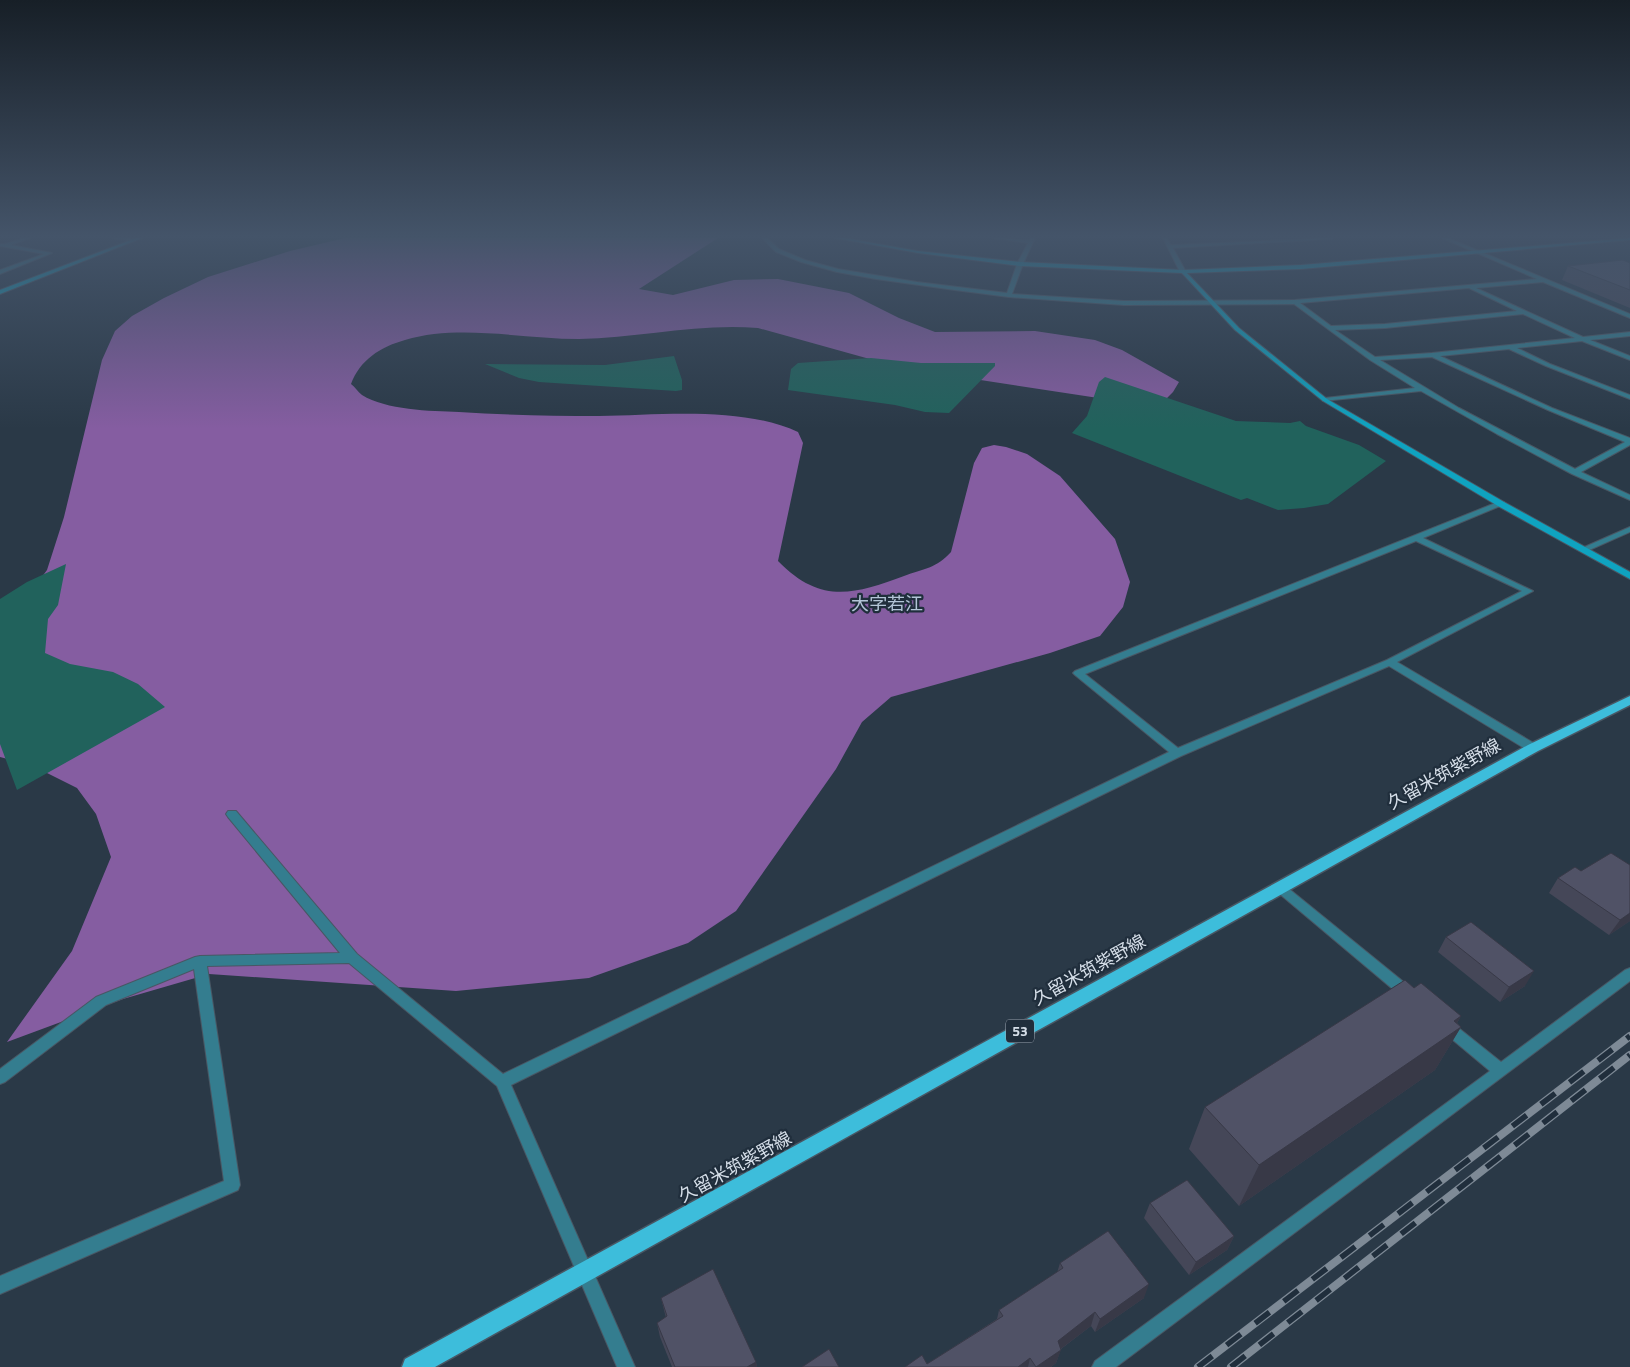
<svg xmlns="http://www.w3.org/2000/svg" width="1630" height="1367" viewBox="0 0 1630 1367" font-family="'Titillium Web','Noto Sans JP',sans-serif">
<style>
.forest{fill:#855da1}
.water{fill:#21625c}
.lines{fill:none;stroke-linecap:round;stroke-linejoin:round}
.street-casing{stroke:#495764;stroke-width:2}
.secondary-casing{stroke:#495764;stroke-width:2}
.primary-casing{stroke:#495764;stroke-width:3}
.street{fill:#347d8f;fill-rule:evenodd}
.secondary{fill:#0fa3c0;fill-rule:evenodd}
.primary{fill:#3dbddb;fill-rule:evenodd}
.rail-casing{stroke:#7e8a96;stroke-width:8}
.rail{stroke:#202e3c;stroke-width:5.5;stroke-dasharray:18;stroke-linecap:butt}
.wall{fill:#454758}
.shaded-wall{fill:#383947}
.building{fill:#505266;stroke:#383947}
.labels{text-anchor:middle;stroke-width:4.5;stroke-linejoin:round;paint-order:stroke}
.shield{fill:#202e3c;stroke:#9fa9b4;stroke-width:1}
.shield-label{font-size:14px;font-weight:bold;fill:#d5dee8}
.quarter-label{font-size:18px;fill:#b3c5d7;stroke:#202e3c}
.near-street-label{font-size:18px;fill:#d5dee8;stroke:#202e3c}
</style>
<rect width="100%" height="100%" fill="#2a3947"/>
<path class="forest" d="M 345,238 L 718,238 L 639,289 L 673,295 L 734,280 L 778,279 L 849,293 L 899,318 L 935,332 L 1035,331 L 1095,340 L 1122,350 L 1179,382 L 1173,392 L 1163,402 L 1118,401 L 902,368 L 758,328 C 698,323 639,338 579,339 C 523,339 459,324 405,340 C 380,347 360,360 351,384 C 355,387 358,392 362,395 C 386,410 430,411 459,412 C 506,415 552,416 599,416 C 660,415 742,406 798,432 L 803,443 L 778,561 C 820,604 853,595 904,576 C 923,569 937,568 951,552 L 974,463 L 982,448 L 994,445 L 1006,447 L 1027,454 L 1060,476 L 1115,539 L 1130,582 L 1123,607 L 1100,636 L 1050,653 L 891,697 L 862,722 L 836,769 L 736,911 L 688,943 L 589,978 L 456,991 L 209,974 L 123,999 L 7,1042 L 72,951 L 111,857 L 96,814 L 77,788 L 31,765 L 0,757 L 0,628 L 19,608 L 47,570 L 64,517 L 102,360 L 115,331 L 132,316 L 164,298 L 208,277 L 290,251 Z"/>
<g class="water">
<polygon points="674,356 682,380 682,390 676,391 539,382 519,378 485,364 605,365"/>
<polygon points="871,358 921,363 995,363 995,366 949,413 925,412 895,405 788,390 791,369 798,363"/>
<polygon points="1105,377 1236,421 1290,423 1300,421 1306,426 1359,445 1386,461 1328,504 1304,508 1278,510 1247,498 1241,500 1072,433 1087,416 1099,382"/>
<polygon points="66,564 58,605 48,619 45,653 70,664 113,672 138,684 165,707 17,790 0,744 0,599 27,582"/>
</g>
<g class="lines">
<defs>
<g id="street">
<polygon points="24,238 30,238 11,245 52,253 0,274 0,270 44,254 0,246 0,244 5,244"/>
<polygon points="113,238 127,238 136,240 134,241"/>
<path d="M 762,238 L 767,238 L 779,249 L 805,260 L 838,269 L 917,282 L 1007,293 L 1017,264 L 1028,243 L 993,238 L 1029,240 L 1031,238 L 1035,238 L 1023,264 L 1012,294 L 1124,301 L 1295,300 L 1537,279 L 1442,238 L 1448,238 L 1630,314 L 1630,318 L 1543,282 L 1476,288 L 1583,337 L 1630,332 L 1630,336 L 1590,340 L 1630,356 L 1630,360 L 1582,341 L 1517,348 L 1550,364 L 1630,395 L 1630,399 L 1546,366 L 1509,349 L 1440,356 L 1552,408 L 1630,438 L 1630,445 L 1581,472 L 1630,495 L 1630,500 L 1572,474 L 1497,434 L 1421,391 L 1323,401 L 1322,400 L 1325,398 L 1415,388 L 1370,360 L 1294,304 L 1124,305 L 1009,297 L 955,290 L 876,279 L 837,272 L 801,262 L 776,252 ZM 1469,288 L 1517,311 L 1385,324 L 1331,326 L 1300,303 ZM 1523,314 L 1575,338 L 1432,353 L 1375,357 L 1335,330 L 1385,328 ZM 1432,357 L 1548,410 L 1625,442 L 1575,469 L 1459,408 L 1380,360 Z"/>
<polygon points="1163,238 1167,238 1171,245 1333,238 1331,239 1173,248 1186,272 1183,274 1180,272"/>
<path d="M 1498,502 L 1504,502 L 1505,504 L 1423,538 L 1533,591 L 1397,662 L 1537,745 L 1538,748 L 1537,751 L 1529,751 L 1389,666 L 1181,756 L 511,1085 L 635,1367 L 617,1367 L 497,1086 L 349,963 L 207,966 L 240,1185 L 238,1190 L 0,1294 L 0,1276 L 224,1181 L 194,969 L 106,1005 L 5,1082 L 0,1084 L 0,1069 L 96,997 L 195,957 L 200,956 L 340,953 L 228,817 L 226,814 L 228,811 L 236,811 L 357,954 L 503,1074 L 1169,752 L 1075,675 L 1073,673 L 1075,671 ZM 1416,541 L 1522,591 L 1387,660 L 1178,748 L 1085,674 Z"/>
<polygon points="1630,527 1630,532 1587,551 1584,552 1580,549"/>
<polygon points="1279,882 1283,884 1411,988 1413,992 1411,996 1406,998 1401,996 1275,890 1273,887 1275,884"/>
<polygon points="1630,968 1630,981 1116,1367 1092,1367 1095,1361 1490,1071 1441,1030 1439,1026 1441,1022 1446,1020 1451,1022 1501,1062 1625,970"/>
</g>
<g id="secondary">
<polygon points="136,238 142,238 0,294 0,290"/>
<polygon points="835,238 845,238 918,251 1020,262 1183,270 1301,265 1630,238 1630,240 1301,269 1187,273 1239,328 1327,399 1504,502 1630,572 1630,579 1498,506 1323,401 1235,330 1182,273 1020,266 918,253"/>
</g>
<polygon id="primary" points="1630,696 1630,705 1538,751 435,1367 402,1367 405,1359 1528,745"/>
</defs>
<use href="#street" class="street-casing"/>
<use href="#secondary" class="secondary-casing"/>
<use href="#primary" class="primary-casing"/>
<use href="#street" class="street"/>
<use href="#secondary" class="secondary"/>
<use href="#primary" class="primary"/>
<defs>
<g id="rail">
<polyline points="1198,1367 1630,1036"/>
<polyline points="1231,1367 1630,1055"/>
</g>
</defs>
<use href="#rail" class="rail-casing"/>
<use href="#rail" class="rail"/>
</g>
<g class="wall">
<polygon points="1630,263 1630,308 1562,280 1568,266"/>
<polygon points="1558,878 1630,921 1609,935 1549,893"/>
<polygon points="1446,937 1525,986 1500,1002 1438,952"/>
<polygon points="1461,1016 1457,1023 1461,1027 1435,1070 1239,1206 1189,1149 1205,1107"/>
<polygon points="1150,1203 1234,1236 1227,1250 1189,1275 1144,1218"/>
<polygon points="1060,1263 1144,1298 1095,1332 1091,1326 1061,1349 1056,1363 1051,1367 905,1367 927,1364 997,1319 999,1310 1057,1273"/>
<polygon points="661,1298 756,1362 757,1367 672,1367 660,1337 657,1323 666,1318"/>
</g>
<g class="shaded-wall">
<polygon points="1630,913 1630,921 1609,935 1620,920"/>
<polygon points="1534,971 1525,986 1500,1002 1509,987"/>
<polygon points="1461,1016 1450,1035 1461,1027 1435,1070 1239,1206 1259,1165"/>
<polygon points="1234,1236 1227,1250 1189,1275 1196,1262"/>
<polygon points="1149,1284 1144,1298 1095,1332 1100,1319"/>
<polygon points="1095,1312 1091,1326 1054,1354 1058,1341"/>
<polygon points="1061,1350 1056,1363 1051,1367 1036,1367"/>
<polygon points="1030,1358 1028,1367 1018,1367"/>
<polygon points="756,1362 757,1367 747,1367"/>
</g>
<g class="building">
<polygon points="1623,260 1630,263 1630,290 1568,266"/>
<polygon points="1611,853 1630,865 1630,913 1620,920 1558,878 1575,867 1581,871"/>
<polygon points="1471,922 1534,971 1509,987 1446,937"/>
<polygon points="1405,980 1414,988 1421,983 1461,1016 1454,1021 1461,1027 1259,1165 1205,1107"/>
<polygon points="1187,1180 1234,1236 1196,1262 1150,1203"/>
<polygon points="1108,1231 1149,1284 1100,1319 1095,1312 1058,1341 1061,1350 1036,1367 1030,1358 1018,1367 905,1367 922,1355 927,1364 1003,1316 999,1310 1063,1268 1060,1263"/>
<polygon points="713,1269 756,1362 747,1367 675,1367 657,1323 667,1316 661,1298"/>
<polygon points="829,1349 839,1367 802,1367"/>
</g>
<linearGradient id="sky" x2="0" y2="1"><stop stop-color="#171f27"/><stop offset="0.55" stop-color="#445469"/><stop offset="1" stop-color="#445469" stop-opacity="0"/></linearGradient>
<rect width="1630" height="429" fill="url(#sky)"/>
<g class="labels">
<rect class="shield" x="1006" y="1019.5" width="28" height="23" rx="4"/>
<g class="shield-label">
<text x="1020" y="1036">53</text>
</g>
<g class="quarter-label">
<text x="887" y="610">大字若江</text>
</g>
<g class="near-street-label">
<text transform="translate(1444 774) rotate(-29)" y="6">久留米筑紫野線</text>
<text transform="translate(1089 970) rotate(-29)" y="6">久留米筑紫野線</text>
<text transform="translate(735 1167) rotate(-29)" y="6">久留米筑紫野線</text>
</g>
</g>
</svg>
